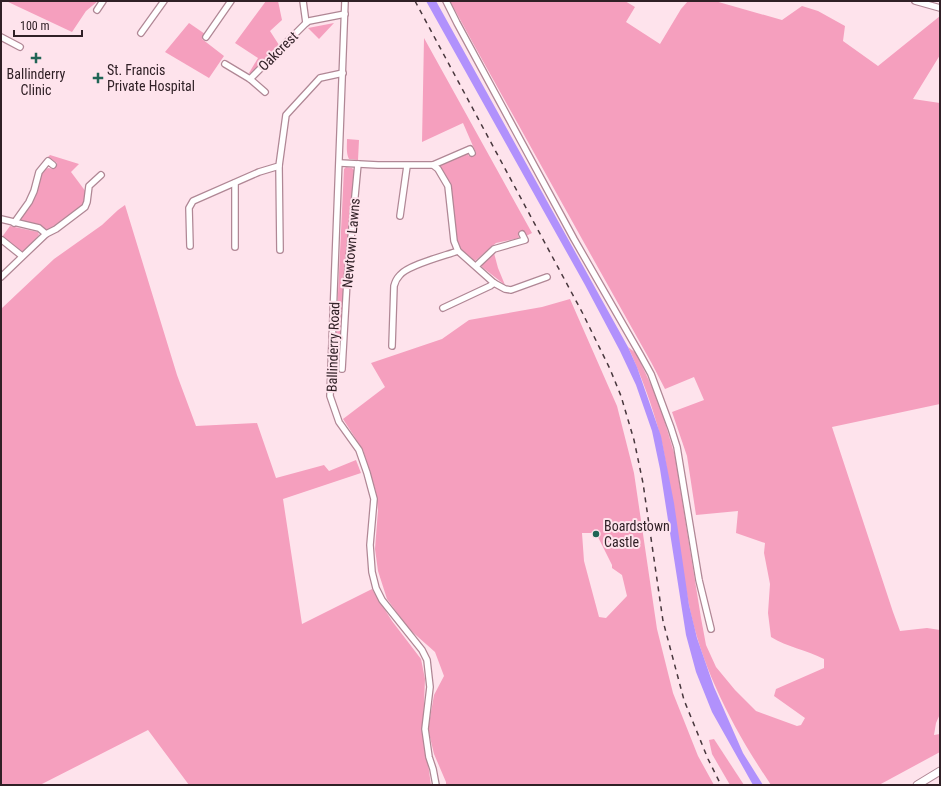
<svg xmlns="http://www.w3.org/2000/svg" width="941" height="786" viewBox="0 0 941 786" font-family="'Roboto Condensed',sans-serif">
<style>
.green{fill:#f59fbe;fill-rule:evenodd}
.water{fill:#b191fc}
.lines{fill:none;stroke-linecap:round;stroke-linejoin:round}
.minor-casing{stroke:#b08795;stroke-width:8}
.major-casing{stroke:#b08795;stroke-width:9}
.minor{stroke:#fff;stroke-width:5.5}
.major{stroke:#fff;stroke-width:7}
.rail{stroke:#48373d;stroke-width:1.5;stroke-dasharray:5 5;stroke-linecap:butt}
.poi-dot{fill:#206556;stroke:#fee3ec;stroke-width:1.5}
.labels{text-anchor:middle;stroke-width:4;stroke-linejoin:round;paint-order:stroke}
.street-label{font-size:14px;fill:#302026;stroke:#fee3ec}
.poi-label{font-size:14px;fill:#302026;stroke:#fee3ec;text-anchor:start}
</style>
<rect width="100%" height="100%" fill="#fee3ec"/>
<g class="green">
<polygon points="6,1 98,1 86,11 72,32"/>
<polygon points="266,1 278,1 282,20 270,31 279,45 251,75 249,73 258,58 235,43"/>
<path d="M 450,1 L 625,1 L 635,7 L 626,22 L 660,44 L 681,9 L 688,1 L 715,1 L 782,20 L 802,6 L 818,11 L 845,26 L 843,41 L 878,66 L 940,16 L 940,55 L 913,99 L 940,103 L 940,404 L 832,427 L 893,612 L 900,631 L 927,628 L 940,630 L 940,714 L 936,723 L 934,735 L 940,734 L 940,752 L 879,785 L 771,785 C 734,730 702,670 689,605 C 680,560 676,515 667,470 C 665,459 663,446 660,435 C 652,405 641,375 628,347 L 636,353 L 652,387 L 664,419 L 675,456 L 701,618 L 706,645 L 716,667 L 735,690 L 756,711 L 797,726 L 801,725 L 805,718 L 774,696 L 776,689 L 824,668 L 824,659 C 807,650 787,647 771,637 L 768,613 L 770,584 L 764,553 L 765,543 L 736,533 L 738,511 L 696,515 L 687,456 L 672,412 L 704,400 L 694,377 L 665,389 L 651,362 L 582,239 L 474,45 Z"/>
<polygon points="189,23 205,34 202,39 224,56 209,78 165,52"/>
<polygon points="334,23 319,39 308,28"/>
<path d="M 424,38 L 532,233 L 526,236 L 524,232 L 518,234 L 519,238 L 496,243 L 475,261 C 447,247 457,213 451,188 C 449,180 442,174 440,167 L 443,163 L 467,153 L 469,156 L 476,153 L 463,123 L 422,142 Z"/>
<path d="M 347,139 L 359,140 L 358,160 L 349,159 C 346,153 347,146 347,139 Z"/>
<polygon points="50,155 79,164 71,172 86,192 85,204 51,230 48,231 40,226 22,222 20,220 35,198 43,171 48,168 54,169 57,163 48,157"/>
<polygon points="346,167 352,168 354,170 354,188 348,241 342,336 336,335 344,169"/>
<polygon points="125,205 177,375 196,426 257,423 276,478 324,465 329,471 356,460 361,473 283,499 302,624 372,589 392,621 421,659 425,679 423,729 431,785 189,785 148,730 40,785 1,785 1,309 54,259 102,225 118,210"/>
<polygon points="10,226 38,232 39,235 22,253 2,237"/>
<polygon points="494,253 498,268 505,285 482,267 482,264"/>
<path d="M 570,299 L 617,406 L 634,473 L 657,629 L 673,693 L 698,756 L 714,785 L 446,785 L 446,782 L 434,754 L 428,729 L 434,695 L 444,676 L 435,652 L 409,629 L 387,599 L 378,571 L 375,549 L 378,510 L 376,492 L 363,450 L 343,419 L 385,387 L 371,363 L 442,339 L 469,320 L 542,307 ZM 582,533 L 596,533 L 612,565 L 612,568 L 622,575 L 627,596 L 606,618 L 599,617 L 584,561 Z"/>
<polygon points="714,739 744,785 730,785 712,754 709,740"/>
</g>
<polygon class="water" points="426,1 436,1 628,347 637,367 661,436 674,503 689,605 697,638 714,687 743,753 763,785 753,785 712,712 696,672 686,635 660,469 652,431 636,385 620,351 585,285"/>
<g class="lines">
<defs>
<g id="minor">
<polyline points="303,1 306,23"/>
<polyline points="345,1 330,396 339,422 359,450 367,473 374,499 370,545 372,572 376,588 382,600 422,650 427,660 430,687 425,729 429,757 433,769 436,785"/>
<polyline points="446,1 457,23 574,239 640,354 651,374 671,428 677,447 699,580 711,629"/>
<polyline points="915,1 940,8"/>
<polyline points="97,10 103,1"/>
<polyline points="141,33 164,1"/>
<polyline points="1,37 20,47"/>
<polyline points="206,37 231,1"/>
<polyline points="225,64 250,79 265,92"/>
<polyline points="250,79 306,23 309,21 345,14"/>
<polyline points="340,163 378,165 433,165 438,169 448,186 454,241 458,251 494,283 505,289 511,290 547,277"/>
<polyline points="433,165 470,149 472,153"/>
<polyline points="279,166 280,250"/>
<polyline points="400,216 407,166"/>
<polyline points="1,219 39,228 46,234 1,277"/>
<polyline points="14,223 29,202 34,191 39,172 48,161 53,165"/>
<polyline points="46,234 56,229 85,207 87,202 89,186 101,175"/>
<polyline points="2,240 22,256"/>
<polyline points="190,246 189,208 193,201 259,172 279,166 286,115 320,78 343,73"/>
<polyline points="235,247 235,183"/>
<polyline points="476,266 494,249 525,240 522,234"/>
<polyline points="443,308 490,286 494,283"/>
<path d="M 392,346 L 394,286 C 395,282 397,278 400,275 C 408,265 444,256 458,251"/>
<polyline points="342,369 347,281 358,164"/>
</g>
<polyline id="major" points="917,785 940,771"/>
</defs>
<use href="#minor" class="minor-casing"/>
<use href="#major" class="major-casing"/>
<use href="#minor" class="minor"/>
<use href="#major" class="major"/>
<polyline class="rail" points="415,1 582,312 610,369 621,396 634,440 643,483 663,621 684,700 708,759 721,785"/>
</g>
<g class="poi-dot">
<path d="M34 52h4v4h4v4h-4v4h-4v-4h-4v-4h4z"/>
<path d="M96 72h4v4h4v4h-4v4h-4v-4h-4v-4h4z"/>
<circle cx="596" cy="534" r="4"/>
</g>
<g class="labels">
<g class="street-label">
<text transform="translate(278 51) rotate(-45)" y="5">Oakcrest</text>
<text transform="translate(351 243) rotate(-85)" y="5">Newtown Lawns</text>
<text transform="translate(333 347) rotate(-88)" y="5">Ballinderry Road</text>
</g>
<g class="poi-label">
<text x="107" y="75">St. Francis<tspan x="107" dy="16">Private Hospital</tspan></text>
<text x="36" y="79" text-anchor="middle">Ballinderry<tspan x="36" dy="16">Clinic</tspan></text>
<text x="604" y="531">Boardstown<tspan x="604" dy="16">Castle</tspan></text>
</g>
</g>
<rect width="941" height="786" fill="none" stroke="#302026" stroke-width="4"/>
<path d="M14 30v6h68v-6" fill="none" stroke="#302026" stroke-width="2"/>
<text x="20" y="30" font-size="12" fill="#302026" stroke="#fee3ec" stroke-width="3" paint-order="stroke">100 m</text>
</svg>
